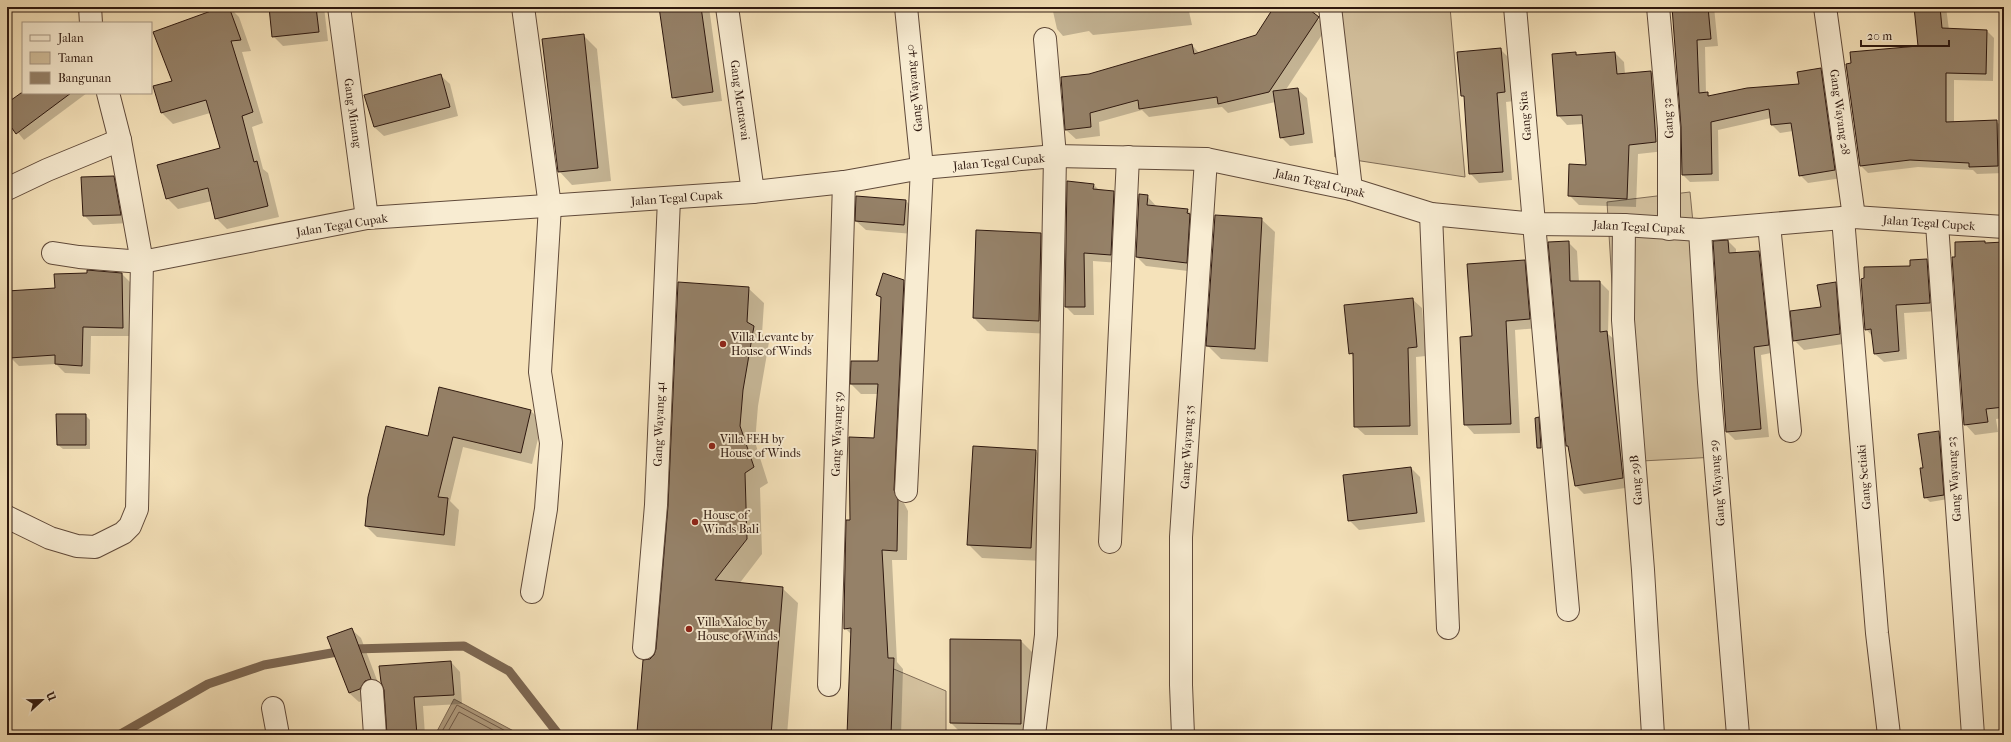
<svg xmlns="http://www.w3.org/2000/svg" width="2011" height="742" viewBox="0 0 2011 742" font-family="'IM FELL French Canon',serif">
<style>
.green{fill:#d3c09d;stroke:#806c56}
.water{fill:#b19d80;stroke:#7d6853}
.shadow{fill:#0003}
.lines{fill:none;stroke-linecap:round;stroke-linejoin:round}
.shore{stroke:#705a48;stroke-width:1}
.stream{stroke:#7d6853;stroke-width:9}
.building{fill:#958168;stroke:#2e180f}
.minor-casing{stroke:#604a3a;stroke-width:24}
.minor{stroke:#f8ecd2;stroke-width:22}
.poi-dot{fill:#8f2418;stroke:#f8ecd2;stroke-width:1.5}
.labels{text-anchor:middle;stroke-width:4;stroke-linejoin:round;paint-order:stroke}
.street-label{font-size:12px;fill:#2e180f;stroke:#f8ecd2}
.poi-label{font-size:12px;fill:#2e180f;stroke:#f8ecd2;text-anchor:start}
</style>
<rect width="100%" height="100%" fill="#f5e2ba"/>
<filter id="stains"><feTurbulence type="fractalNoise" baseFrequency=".005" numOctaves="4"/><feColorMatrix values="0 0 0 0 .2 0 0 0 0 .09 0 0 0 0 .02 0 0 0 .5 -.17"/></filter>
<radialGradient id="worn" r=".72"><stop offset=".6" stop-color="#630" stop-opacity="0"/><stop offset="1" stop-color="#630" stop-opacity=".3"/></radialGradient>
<g class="green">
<polygon points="1325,7 1450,7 1465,177 1335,157"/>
<polygon points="1690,192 1716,457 1623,462 1607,202"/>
<polygon points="889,667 946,691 946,735 889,735"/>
</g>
<polygon class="water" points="454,699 521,735 472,735 465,731 462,735 435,735"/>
<g class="shadow">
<polygon points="225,7 229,7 239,17 251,51 242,52 263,123 252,127 263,169 268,173 279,217 227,229 216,218 212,201 178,209 167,198 221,149 210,113 173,124 162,113 154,87 173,82"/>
<polygon points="270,7 324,7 328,41 283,46 273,36"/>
<polygon points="660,7 709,7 722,101 683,106 673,97"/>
<polygon points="1052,7 1188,7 1192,25 1093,35 1089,31 1063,36 1057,29"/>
<polygon points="1276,7 1303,7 1327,27 1285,91 1297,89 1307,98 1313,143 1290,146 1281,137 1275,102 1228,113 1222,107 1149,117 1142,110 1099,122 1100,136 1076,139 1066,130 1089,75 1192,45 1199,53 1256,36"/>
<polygon points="1673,7 1714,7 1718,46 1705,47 1706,93 1711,97 1800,85 1820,69 1828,77 1842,178 1808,183 1800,175 1793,131 1780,133 1772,125 1771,118 1718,130 1719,181 1690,182 1682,174 1682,127"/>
<polygon points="1915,7 1946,7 1949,30 1986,30 1994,38 1993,81 1954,80 1954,123 1996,121 2004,129 2004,173 1977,174 1973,170 1918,167 1868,173 1860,165 1919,47"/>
<polygon points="584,36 597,49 611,181 572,185 559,171"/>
<polygon points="1500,49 1510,59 1514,101 1506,102 1512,180 1479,183 1470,173 1465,98 1462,95"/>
<polygon points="1576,53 1578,56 1615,53 1624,62 1625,74 1651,72 1660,81 1665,151 1638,154 1636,207 1579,205 1570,196 1587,166 1583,124 1567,125 1558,115"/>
<polygon points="440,75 450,84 458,116 384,136 374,127 366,95"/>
<polygon points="23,93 87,93 24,140 7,119 7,104"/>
<polygon points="113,177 123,186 129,223 93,225 84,215"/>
<polygon points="1094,185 1099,190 1113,192 1122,201 1119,263 1093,261 1094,315 1074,315 1066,307"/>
<polygon points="1147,196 1157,207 1187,210 1197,219 1196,272 1146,266 1137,257"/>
<polygon points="906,201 915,210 913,234 866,230 856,221"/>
<polygon points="1261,219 1275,232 1268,362 1221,359 1207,345"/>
<polygon points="1041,234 1054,247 1052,334 987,331 974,318"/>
<polygon points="1728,241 1736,249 1736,253 1759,252 1767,260 1776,352 1761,355 1769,437 1735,440 1727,432 1714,242"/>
<polygon points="1568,242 1577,251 1579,282 1600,282 1609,291 1608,334 1616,341 1632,487 1584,494 1575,485 1570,448 1567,446"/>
<polygon points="2004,243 2004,418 1996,419 1998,432 1975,435 1965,424 1986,244"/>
<polygon points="1927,260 1935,268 1938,311 1904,313 1907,359 1884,362 1875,354 1873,337 1866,329 1911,267"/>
<polygon points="1524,261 1534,271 1539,328 1515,330 1520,433 1474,434 1465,424 1473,337"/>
<polygon points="122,274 131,283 131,336 91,336 90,374 65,373 56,364 19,366 10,357 7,292 56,289"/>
<polygon points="903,281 913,291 903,501 908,511 907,560 892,560 897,662 903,669 901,735 848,735 852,635 845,628 851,521 875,439 878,394 861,394 851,384 879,362 882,299 877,295"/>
<polygon points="1835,283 1845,293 1849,343 1804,350 1794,340 1822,308"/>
<polygon points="748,288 764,303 762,334 769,342 758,406 755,442 768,483 760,488 762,554 739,584 782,588 798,603 787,735 641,735 638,732 650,660 655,656"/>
<polygon points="1412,299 1422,308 1426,356 1416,357 1418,435 1365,435 1355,426 1354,357 1350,353"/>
<polygon points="440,388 531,411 542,422 532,464 463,447 450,501 459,510 455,546 377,537 366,526 428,437"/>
<polygon points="85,415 90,420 90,449 63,449 58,445"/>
<polygon points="1939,432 1943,437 1948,499 1930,502 1925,497"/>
<polygon points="1036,451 1049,465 1044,561 982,558 968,544"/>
<polygon points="1411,468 1420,477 1425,522 1359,530 1349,520"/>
<polygon points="351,629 361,638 380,688 369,698 359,702 349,693 328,638"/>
<polygon points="1021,641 1034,654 1034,735 963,735 951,723"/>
<polygon points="451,662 460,672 462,704 423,706 425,735 388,735 385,690"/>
</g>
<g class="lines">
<g class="shore">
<polyline points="440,735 457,705 513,735"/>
<polyline points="446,735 459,712 502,735"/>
</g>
<polyline class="stream" points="119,735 208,684 264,665 354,649 464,646 509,671 559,735"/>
</g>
<g class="building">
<polygon points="222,7 229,7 241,40 231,41 253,112 242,116 254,162 257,161 268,206 215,219 208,188 166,199 157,165 220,148 206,100 161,113 153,86 172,81 153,32"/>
<polygon points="269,7 316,7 319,32 272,37"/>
<polygon points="659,7 701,7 713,92 672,98"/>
<polygon points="1274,7 1306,7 1319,17 1269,92 1218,104 1217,97 1139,109 1138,100 1090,113 1091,127 1065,130 1061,77 1089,74 1192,44 1194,54 1256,35"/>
<polygon points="1672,7 1708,7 1711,39 1697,40 1699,93 1708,92 1708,96 1747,88 1799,84 1797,72 1821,68 1835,170 1799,176 1791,123 1771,125 1769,109 1711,122 1712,174 1682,175 1681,127"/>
<polygon points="1914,7 1940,7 1942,28 1987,30 1986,74 1946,73 1946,122 1997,120 1998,166 1969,167 1969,163 1910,160 1860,166 1846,64 1851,63 1850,52 1918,46"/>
<polygon points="584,34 598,168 558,172 542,39"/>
<polygon points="1501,48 1505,92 1497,93 1503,172 1469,174 1464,96 1461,96 1457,52"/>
<polygon points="1576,52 1576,55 1615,52 1617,74 1651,71 1656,142 1629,145 1627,199 1568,196 1569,164 1586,165 1582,115 1557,116 1552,54"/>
<polygon points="441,74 450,107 374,127 364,95"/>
<polygon points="1298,88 1304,134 1280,138 1273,91"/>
<polygon points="21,93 71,93 16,134 7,121 7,103"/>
<polygon points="114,176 121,215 83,216 81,177"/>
<polygon points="1067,181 1094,184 1093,189 1114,191 1111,255 1084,253 1085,307 1065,307"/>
<polygon points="1139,194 1148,195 1147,205 1188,209 1187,213 1190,214 1187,263 1136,257"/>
<polygon points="856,196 906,200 904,225 855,221"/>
<polygon points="1215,215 1262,218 1255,349 1206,346"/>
<polygon points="976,230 1041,233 1039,321 973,318"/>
<polygon points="1728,240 1729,253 1759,251 1769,345 1754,347 1761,429 1726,432 1713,241"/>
<polygon points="1569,241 1570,281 1600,281 1600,332 1607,331 1623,478 1575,486 1568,446 1566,446 1548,242"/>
<polygon points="1985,241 1985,243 2004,242 2004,407 1986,409 1988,422 1964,425 1952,257 1955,257 1955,242"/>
<polygon points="1927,259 1930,303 1896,305 1899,351 1874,354 1871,329 1865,330 1861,279 1864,278 1864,267 1910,266 1910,260"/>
<polygon points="1525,260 1530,319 1506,321 1511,424 1464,425 1460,337 1472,336 1467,264"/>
<polygon points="87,270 122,273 123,328 83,327 82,366 55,364 55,355 9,358 7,291 55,288 54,274 87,273"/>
<polygon points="883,273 904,280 894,490 898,500 897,551 882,550 888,658 894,658 891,735 847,735 851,628 844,629 844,615 846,520 850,520 849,437 874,438 878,384 850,384 851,361 878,361 881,297 876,295"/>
<polygon points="678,282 749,287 747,322 754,326 743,390 740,426 754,467 745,473 747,539 715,580 783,587 771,735 656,735 637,732 643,660 650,659 654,655 656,649 668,506"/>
<polygon points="1836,282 1840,334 1793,341 1790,311 1821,307 1817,285"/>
<polygon points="1413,298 1417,347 1408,348 1410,426 1354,427 1353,353 1349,354 1344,305"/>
<polygon points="439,387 531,410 521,453 453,437 438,497 448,498 444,535 365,526 368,497 386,426 428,436"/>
<polygon points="56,414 86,414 86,445 57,445"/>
<polygon points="1539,417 1541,448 1537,448 1535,418"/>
<polygon points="1939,431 1944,495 1924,498 1920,468 1923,468 1918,434"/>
<polygon points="973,446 1036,450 1031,548 967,545"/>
<polygon points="1411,467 1417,513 1348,521 1343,475"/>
<polygon points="352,628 371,679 365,681 360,689 349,693 327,637"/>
<polygon points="950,639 1021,640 1021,724 950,723"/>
<polygon points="451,661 454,695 414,697 417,735 387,735 384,690 381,682 379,666"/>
</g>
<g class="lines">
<defs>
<g id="minor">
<polyline points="90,7 91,23"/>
<polyline points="339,7 367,218"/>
<polyline points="523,7 550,206 540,372 551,443 546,509 532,592"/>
<polyline points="727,7 753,192"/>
<polyline points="906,7 922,168 906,491"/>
<polyline points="1330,7 1351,189"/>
<polyline points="1515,7 1568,610"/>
<polyline points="1658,7 1669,128 1669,229"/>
<polyline points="1825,7 1854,217"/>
<polyline points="7,189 47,170 120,140"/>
<polyline points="1431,214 1448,628"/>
<polyline points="1843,218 1877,633 1889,735"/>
<polyline points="1937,224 1973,735"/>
<polyline points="1624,225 1623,320 1643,570 1653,735"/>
<polyline points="1769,225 1790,431"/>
<polyline points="1700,230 1709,382 1738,735"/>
<polyline points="53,253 79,257 142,262 367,218 753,192 844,182 922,168 1055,156 1206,159 1351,189 1431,214 1535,224 1624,225 1700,230 1854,217 2004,227"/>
<polyline points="7,517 50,538 77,546 95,547 123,533 130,526 137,509 142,262 120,140 108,93"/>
<polyline points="1110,542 1128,157"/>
<polyline points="644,648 656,505 669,199"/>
<polyline points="829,685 844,182"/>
<polyline points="372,691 375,735"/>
<polyline points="273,708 278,735"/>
<polyline points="1034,735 1046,635 1055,156 1045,39"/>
<polyline points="1183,735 1181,685 1181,537 1206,159"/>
</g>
</defs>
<use href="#minor" class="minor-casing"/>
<use href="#minor" class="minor"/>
</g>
<g class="poi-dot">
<circle cx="723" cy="344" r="4"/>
<circle cx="712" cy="446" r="4"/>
<circle cx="695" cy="522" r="4"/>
<circle cx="689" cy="629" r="4"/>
</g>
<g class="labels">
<g class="street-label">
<text transform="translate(914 88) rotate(-96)" y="4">Gang Wayang 40</text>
<text transform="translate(740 100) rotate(82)" y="4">Gang Mentawai</text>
<text transform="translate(1840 112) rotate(82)" y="4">Gang Wayang 28</text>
<text transform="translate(353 113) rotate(82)" y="4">Gang Minang</text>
<text transform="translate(1525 116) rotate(-95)" y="4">Gang Sita</text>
<text transform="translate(1668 118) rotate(-94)" y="4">Gang 32</text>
<text transform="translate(999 162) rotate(-5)" y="4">Jalan Tegal Cupak</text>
<text transform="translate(1320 183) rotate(13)" y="4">Jalan Tegal Cupak</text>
<text transform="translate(677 198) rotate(-4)" y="4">Jalan Tegal Cupak</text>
<text transform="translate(1929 223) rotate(4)" y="4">Jalan Tegal Cupek</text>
<text transform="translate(342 225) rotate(-9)" y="4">Jalan Tegal Cupak</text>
<text transform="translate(1639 227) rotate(3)" y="4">Jalan Tegal Cupak</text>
<text transform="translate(659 424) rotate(-88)" y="4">Gang Wayang 41</text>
<text transform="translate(837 434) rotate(-88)" y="4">Gang Wayang 39</text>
<text transform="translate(1187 447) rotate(-87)" y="4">Gang Wayang 35</text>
<text transform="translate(1864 477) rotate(-95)" y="4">Gang Setiaki</text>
<text transform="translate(1954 479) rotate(-94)" y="4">Gang Wayang 23</text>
<text transform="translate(1636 480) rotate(-95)" y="4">Gang 29B</text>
<text transform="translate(1717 483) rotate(-95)" y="4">Gang Wayang 29</text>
</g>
<g class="poi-label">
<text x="731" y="341">Villa Levante by<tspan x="731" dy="14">House of Winds</tspan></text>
<text x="720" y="443">Villa FEH by<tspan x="720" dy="14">House of Winds</tspan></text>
<text x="703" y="519">House of<tspan x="703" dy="14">Winds Bali</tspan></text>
<text x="697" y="626">Villa Xaloc by<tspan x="697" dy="14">House of Winds</tspan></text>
</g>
</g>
<rect width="2011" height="742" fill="none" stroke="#f5e2ba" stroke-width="24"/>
<rect x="8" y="8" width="1995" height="726" fill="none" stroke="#2e180f" stroke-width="2"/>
<rect x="12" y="12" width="1987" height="718" fill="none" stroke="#2e180f"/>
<rect x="22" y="22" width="130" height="72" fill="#f8ecd2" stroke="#a79784"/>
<rect x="30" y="35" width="20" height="6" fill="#f8ecd2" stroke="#a79784"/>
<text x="58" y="42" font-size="12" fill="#2e180f">Jalan</text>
<rect x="30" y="52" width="20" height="12" fill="#d3c09d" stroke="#a79784"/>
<text x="58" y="62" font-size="12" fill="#2e180f">Taman</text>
<rect x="30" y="72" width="20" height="12" fill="#958168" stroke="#a79784"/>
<text x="58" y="82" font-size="12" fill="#2e180f">Bangunan</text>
<g transform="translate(42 700) rotate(68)" stroke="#f8ecd2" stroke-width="3" paint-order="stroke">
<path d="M0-3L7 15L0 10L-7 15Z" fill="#2e180f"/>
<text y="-6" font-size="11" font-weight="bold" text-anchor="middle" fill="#2e180f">U</text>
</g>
<path d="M1861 40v6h88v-6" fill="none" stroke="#2e180f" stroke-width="2"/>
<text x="1867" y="40" font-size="12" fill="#2e180f" stroke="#f8ecd2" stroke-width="3" paint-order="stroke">20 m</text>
<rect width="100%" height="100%" filter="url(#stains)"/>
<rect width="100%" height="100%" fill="url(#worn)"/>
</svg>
